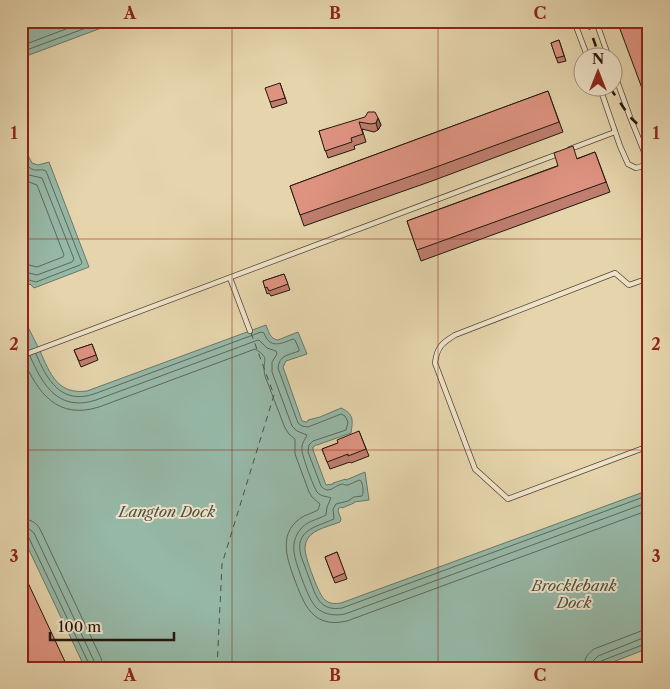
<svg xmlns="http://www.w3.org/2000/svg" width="670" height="689" viewBox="0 0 670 689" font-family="'Libre Caslon Text',serif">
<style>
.water{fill:#96b8a7;stroke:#687869}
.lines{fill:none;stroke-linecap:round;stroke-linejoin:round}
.shore{stroke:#5d6859;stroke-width:1}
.ferry{stroke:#4c4f42;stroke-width:1;stroke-dasharray:6 5;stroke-linecap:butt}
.service-casing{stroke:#544633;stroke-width:6}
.service{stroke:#eee3c9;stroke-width:4.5}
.rail{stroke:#24170b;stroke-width:2.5;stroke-dasharray:9 9;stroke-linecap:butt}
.wall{fill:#bf7e6f;stroke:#24170b}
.shaded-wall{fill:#9b675a;stroke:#24170b}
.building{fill:#de9381;stroke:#24170b}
.grid{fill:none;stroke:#8f2418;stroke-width:1;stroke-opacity:0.55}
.labels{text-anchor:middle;stroke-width:4;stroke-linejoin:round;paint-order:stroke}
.water-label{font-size:15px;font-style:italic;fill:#4c4f42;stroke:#eee3c9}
.neatline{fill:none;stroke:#8f2418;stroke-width:2}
.grid-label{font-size:16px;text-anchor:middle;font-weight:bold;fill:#8f2418}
</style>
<rect width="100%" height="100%" fill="#e5d4ac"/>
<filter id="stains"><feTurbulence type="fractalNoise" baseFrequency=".004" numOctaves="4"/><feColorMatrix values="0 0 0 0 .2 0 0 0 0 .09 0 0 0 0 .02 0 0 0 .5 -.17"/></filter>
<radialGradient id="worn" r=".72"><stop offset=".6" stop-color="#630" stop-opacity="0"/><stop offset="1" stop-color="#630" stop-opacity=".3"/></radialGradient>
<g class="water">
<polygon points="21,21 120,21 21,58"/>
<path d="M 21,142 L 32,163 L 38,165 L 49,162 L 89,267 L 34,288 L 30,284 L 25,288 C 26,301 19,303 24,319 C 29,330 35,340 40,351 C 50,374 58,395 87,391 L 266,325 C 269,332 270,339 278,340 L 298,332 L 307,354 L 286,361 L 283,367 L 302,421 L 307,422 L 308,420 L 320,417 L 341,408 C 354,414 353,420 351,433 L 317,445 L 316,445 L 313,447 L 313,450 L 326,485 L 333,484 L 333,483 L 346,479 L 346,480 L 365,472 L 369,500 L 354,502 L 354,503 L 342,508 L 341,507 L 339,508 L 338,511 L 341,519 L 340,522 C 330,526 314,529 308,538 C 306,541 305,545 305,549 C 305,557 319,596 325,600 C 330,604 335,604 341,603 L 649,490 L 649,648 L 597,668 L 85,668 L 21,533 Z"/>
</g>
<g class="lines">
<g class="shore">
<polyline points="21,46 87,21"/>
<polyline points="21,52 105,21"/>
<path d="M 21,154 C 25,162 28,171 38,170 C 46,170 39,169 46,171 L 82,263 L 80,265 L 36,282 C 28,280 29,278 21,284"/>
<polyline points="21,168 29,175 42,178 74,259 72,262 37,275 29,273 21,276"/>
<polyline points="21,179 37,185 64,255 63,257 37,267 29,265 21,267"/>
<path d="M 36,354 C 47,380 61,405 94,394 L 261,332 L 264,333 C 270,349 280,344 293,339 L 295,340 L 299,349 L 299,351 C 289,355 279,355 278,368 L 298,423 L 302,426 L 308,427 L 341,414 L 345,416 L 348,422 L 346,430 L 313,441 L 309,445 L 308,452 L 321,486 C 328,494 332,488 339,485 C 346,483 341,485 348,485 C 351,484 356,481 360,480 C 363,483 364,492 362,496 L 354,497 L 348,501 L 336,504 L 333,509 L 334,519 C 316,527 294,530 301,556 C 304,565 308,574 311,583 C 317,600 322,611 342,608 L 649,495"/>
<path d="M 30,356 C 43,386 59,412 96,400 L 258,340 L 260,341 L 267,348 L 276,351 L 277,354 L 272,362 L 272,372 L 292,426 L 297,431 L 307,435 C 305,440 301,444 302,450 C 302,456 314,488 317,492 C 321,497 327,496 331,498 L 327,507 L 326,515 C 317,520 306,521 300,530 C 295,536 293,544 294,552 C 295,562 306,591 311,600 C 313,603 315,607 318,609 C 326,615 335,616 345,614 L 649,502"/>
<path d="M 23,359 C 38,393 57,420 99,407 L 255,349 C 272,359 261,360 265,376 L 285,428 L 289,434 L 295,439 L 295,454 L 309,492 L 312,497 L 320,504 L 318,510 C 314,512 309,514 304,516 C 278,531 286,556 294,578 C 304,604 312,629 347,621 L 649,510"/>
<path d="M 21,519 C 30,519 36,522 40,529 L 101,658 L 103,668"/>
<polyline points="21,527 28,528 34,533 94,661 95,668"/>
<polyline points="21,533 25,533 28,536 89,664 89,668"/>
<path d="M 584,668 C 584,659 587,654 594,649 L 641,631 L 649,630"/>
<polyline points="591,668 593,661 598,656 643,638 649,638"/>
<polyline points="598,668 598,664 601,661 645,644 649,644"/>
</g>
<polyline class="ferry" points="217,668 222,564 274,395 251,333"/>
<defs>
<g id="service">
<polyline points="574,21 588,58"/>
<polyline points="596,21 609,58"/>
<polyline points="612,67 630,117 649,164"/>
<polyline points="600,88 620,146 628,164 636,168 649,164"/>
<polyline points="570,149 615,132"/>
<polyline points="230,278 250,331"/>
<path d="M 649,278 L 629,285 L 615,273 L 455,335 C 442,343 437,347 435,363 L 475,469 L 508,499 L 649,446"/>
<polyline points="21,356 558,154"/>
</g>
</defs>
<use href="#service" class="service-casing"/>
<use href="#service" class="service"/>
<g class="rail">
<polyline points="587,21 600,58"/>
<polyline points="610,88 630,117 649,135"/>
</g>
</g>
<g class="wall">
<polygon points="559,40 566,61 558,63 551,43"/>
<polygon points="280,83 287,103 272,108 270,102"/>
<polygon points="548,91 563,132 432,181 304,226 290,186"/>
<polygon points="378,118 381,125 378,130 374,132 362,129 366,142 354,146 355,149 328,158 319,131"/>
<polygon points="595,152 610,192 421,261 407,221"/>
<polygon points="284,274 290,290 271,296 269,293 267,294 263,281"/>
<polygon points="92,344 98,360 81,367 74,350"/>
<polygon points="359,431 369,456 351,463 350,462 330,469 322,449 338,443"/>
<polygon points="337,552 347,579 335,583 325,557"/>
</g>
<polygon class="shaded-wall" points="378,118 381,125 378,130 376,123"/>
<g class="building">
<polygon points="617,21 649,21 649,107"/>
<polygon points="559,40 564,56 556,58 551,43"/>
<polygon points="280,83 285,98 270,102 265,88"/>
<polygon points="548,91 559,122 428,170 300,215 290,186"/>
<polygon points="368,112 375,112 378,118 376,123 371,124 359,122 363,134 351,138 352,142 325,151 319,131 365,117"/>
<polygon points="573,146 577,159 595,152 606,182 417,250 407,221 558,166 554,153"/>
<polygon points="284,274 288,284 269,291 267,287 265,288 263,281"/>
<polygon points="92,344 96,355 79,361 74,350"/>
<polygon points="359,431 366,449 348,456 348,454 327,462 322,449 338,443 337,440"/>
<polygon points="337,552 345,573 333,578 325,557"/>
<polygon points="21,568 68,668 21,668"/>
</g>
<path class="grid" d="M 232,21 L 232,668M 438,21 L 438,668M 21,239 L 649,239M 21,450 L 649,450"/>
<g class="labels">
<g class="water-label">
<text x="167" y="517">Langton Dock</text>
<text x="574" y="591">Brocklebank<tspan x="574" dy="17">Dock</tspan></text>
</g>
</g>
<rect width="670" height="689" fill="none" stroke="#e5d4ac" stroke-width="55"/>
<g transform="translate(598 72)"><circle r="24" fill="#eee3c9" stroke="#9d917d"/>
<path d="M0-4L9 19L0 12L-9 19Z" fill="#8f2418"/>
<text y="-8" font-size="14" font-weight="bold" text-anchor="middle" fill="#24170b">N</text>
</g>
<path d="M50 632v8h124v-8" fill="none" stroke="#24170b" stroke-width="2.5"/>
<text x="58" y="632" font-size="15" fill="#24170b" stroke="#eee3c9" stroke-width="4" paint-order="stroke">100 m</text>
<rect x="28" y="28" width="614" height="634" class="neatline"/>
<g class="grid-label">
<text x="130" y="19">A</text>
<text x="335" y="19">B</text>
<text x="540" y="19">C</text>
<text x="14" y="139">1</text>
<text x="656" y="139">1</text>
<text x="14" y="350">2</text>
<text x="656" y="350">2</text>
<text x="14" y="562">3</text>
<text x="656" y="562">3</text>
<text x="130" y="681">A</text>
<text x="335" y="681">B</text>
<text x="540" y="681">C</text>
</g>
<rect width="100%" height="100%" filter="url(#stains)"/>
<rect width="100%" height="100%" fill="url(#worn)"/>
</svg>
